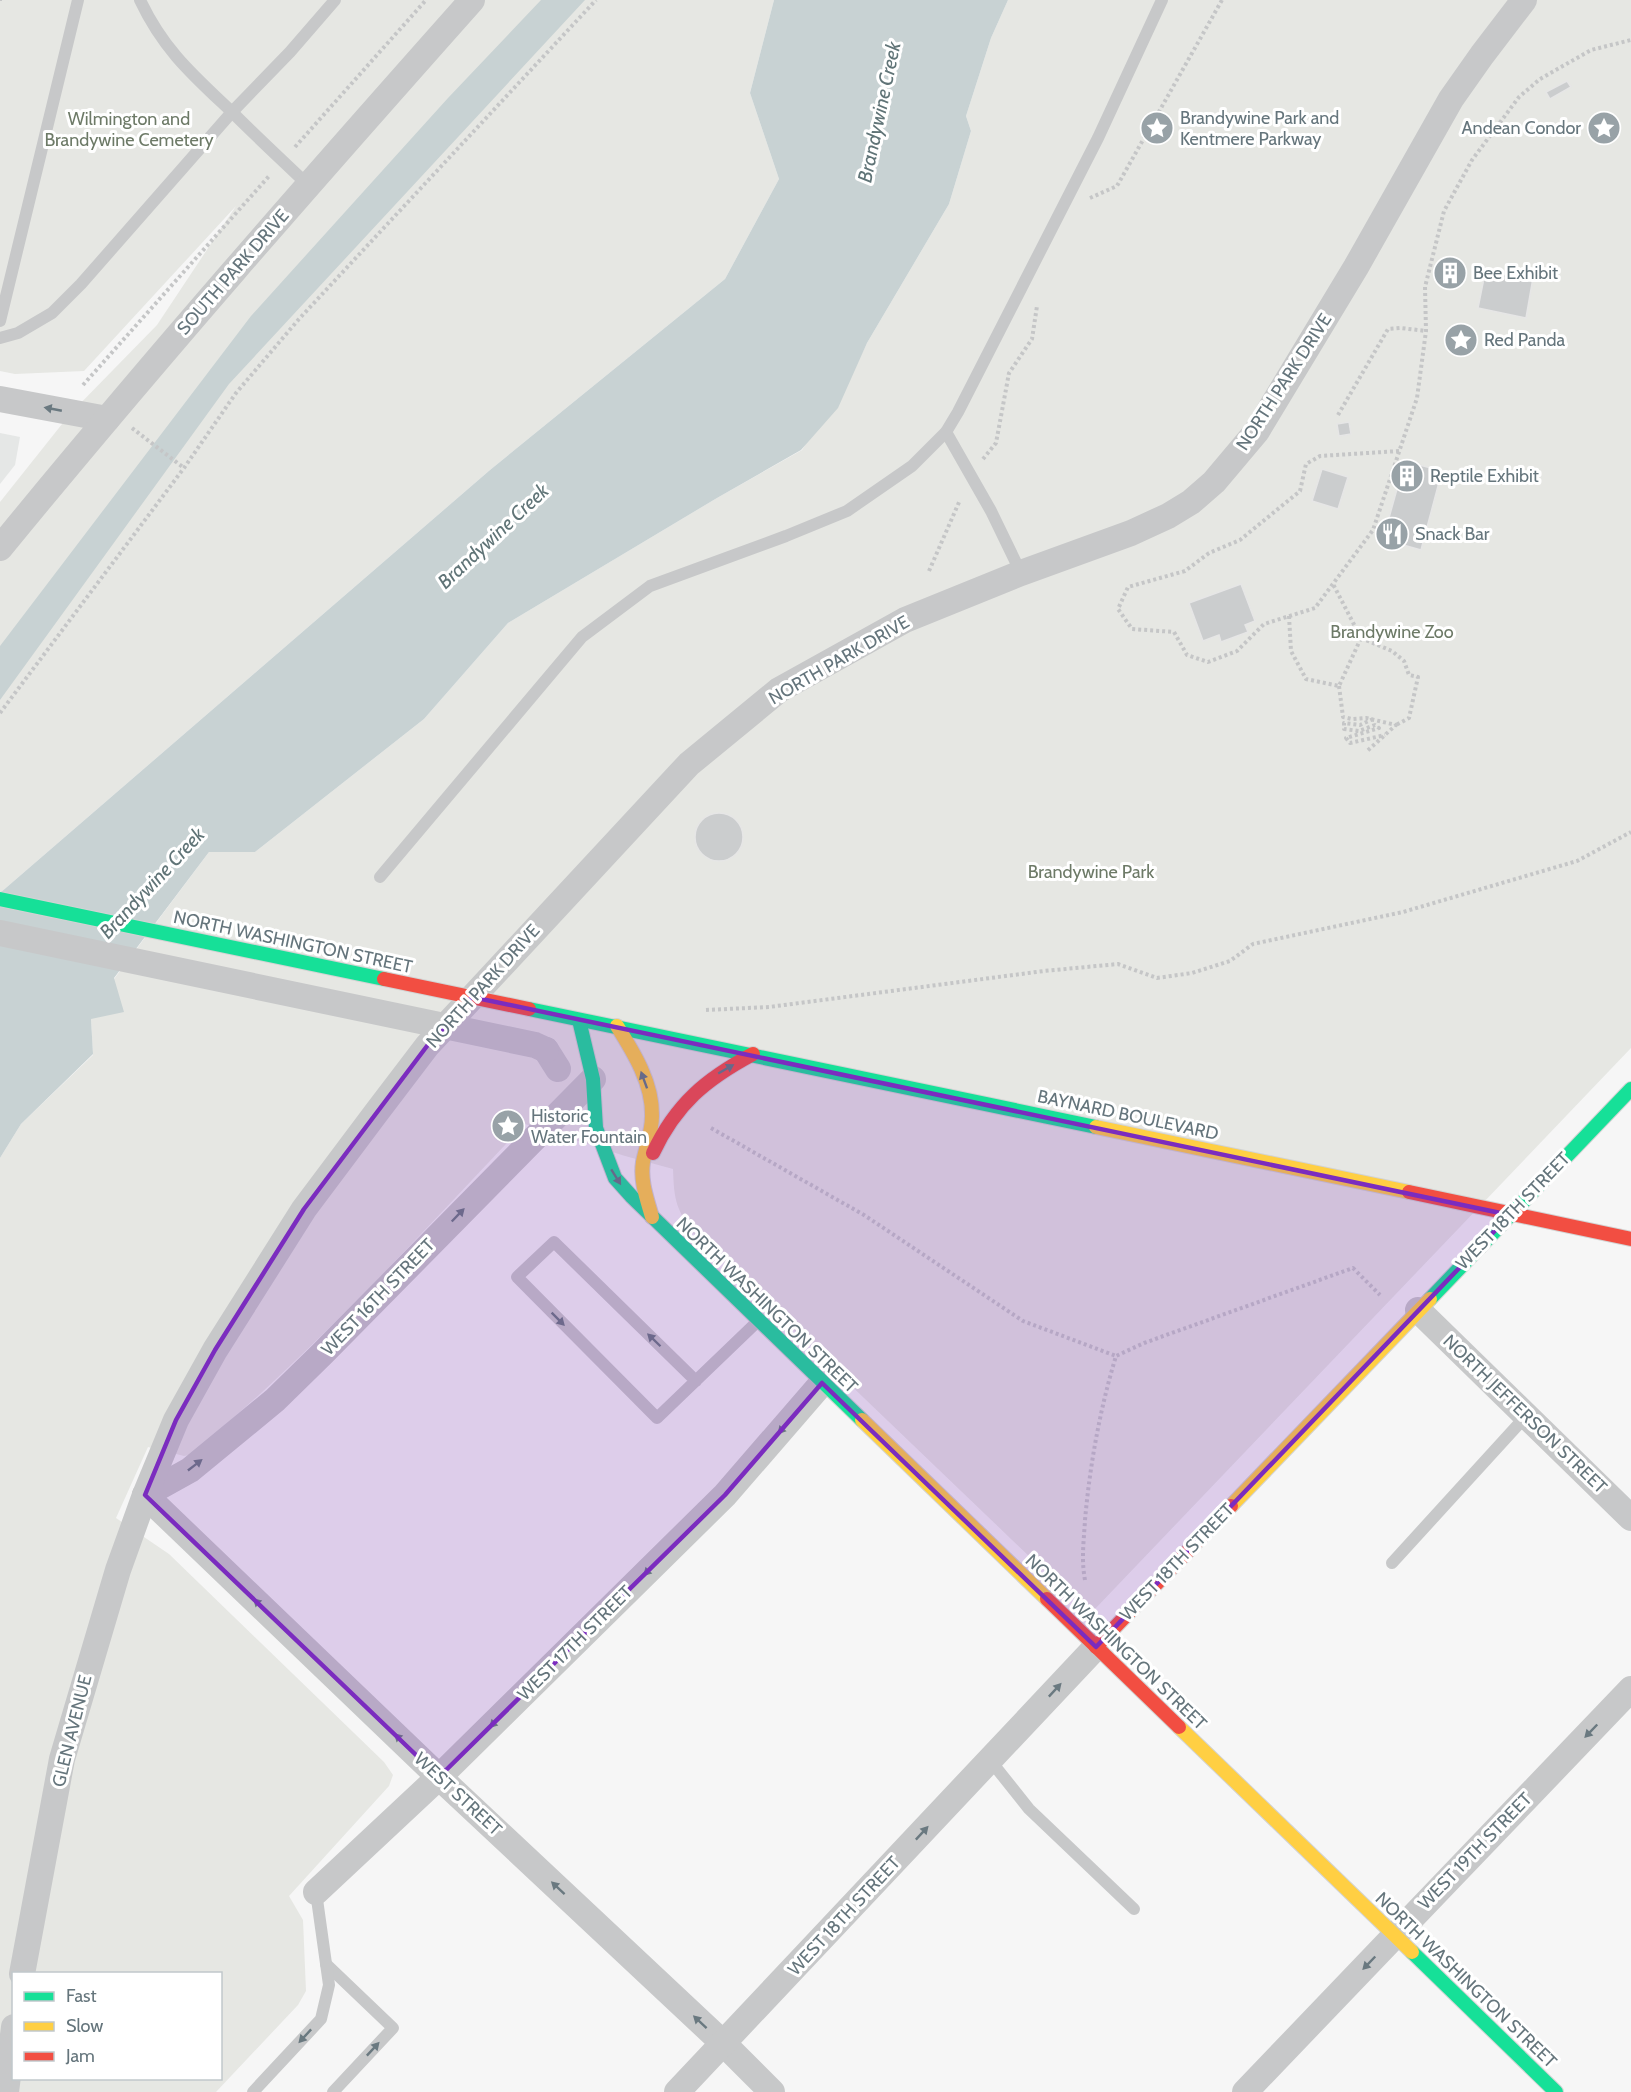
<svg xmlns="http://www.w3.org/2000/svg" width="1631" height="2092" viewBox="0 0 1631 2092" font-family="Cabin,sans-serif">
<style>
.built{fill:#e5e7e6}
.green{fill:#e6e7e3;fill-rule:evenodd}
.water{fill:#c8d2d3}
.building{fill:#cbcdce;stroke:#e6e6e6;stroke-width:1.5}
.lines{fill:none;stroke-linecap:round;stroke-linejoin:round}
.fast-casing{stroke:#d2d3d3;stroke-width:16}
.slow-casing{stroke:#d2d3d3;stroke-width:16}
.jam-casing{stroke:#d2d3d3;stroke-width:16}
.path{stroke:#c5c6c7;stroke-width:4;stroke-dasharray:3 3;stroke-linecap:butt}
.lane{stroke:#c7c8c9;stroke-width:12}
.street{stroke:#c7c8c9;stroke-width:26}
.fast{stroke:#16e098;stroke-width:14}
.slow{stroke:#ffcf43;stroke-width:14}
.jam{stroke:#f24e42;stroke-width:14}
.fast-bridge-casing{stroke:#d2d3d3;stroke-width:16;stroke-linecap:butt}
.jam-bridge-casing{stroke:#d2d3d3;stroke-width:16;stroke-linecap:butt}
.street-bridge{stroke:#c7c8c9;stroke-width:26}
.fast-bridge{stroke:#16e098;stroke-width:14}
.jam-bridge{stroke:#f24e42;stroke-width:14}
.oneway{fill:#6a7980}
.oneway2{fill:#617a7d}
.marked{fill:#7b2cbf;fill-opacity:0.2;stroke:#7b2cbf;stroke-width:4.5;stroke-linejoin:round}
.labels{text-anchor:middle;stroke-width:6;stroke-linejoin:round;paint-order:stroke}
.poi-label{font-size:18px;fill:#65757c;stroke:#fff;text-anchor:start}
.park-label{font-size:18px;fill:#6d7a67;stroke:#fff}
.street-label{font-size:18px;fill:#65757c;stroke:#fff}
.water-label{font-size:20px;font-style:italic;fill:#607477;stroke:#fff}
</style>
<rect width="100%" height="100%" fill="#f6f6f6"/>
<polygon class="built" points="0,433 20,437 15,465 0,484"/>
<g class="green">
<polygon points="0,0 774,0 750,93 779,179 725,279 490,470 0,893 0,502 70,414 157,325 236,206 84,371 15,374 0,371"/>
<path d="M 1008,0 L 1631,0 L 1631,1048 L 1095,1609 L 1090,1611 L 1082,1607 L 695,1236 C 676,1209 674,1201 673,1169 L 625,1156 L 525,1124 C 416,1239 312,1354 190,1455 L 184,1456 L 148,1447 L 116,1518 L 169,1554 L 384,1762 L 393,1775 L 389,1786 L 289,1896 L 303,1920 L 306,1991 L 298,2005 L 216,2092 L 0,2092 L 0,1158 L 21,1124 L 93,1055 L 91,1019 L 114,979 L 209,852 L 255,852 L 424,719 L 508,623 L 717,498 L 802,450 L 855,368 L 867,343 L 949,204 L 971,131 L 966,116 L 991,38 ZM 14,1974 L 220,1974 L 220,2078 L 14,2078 Z"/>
</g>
<g class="water">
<polygon points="541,0 585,0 229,384 0,700 0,646 251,316 448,98"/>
<polygon points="774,0 1008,0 991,38 966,116 971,131 949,204 867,343 838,408 801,450 717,498 508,623 424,719 255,852 209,852 114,978 124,1012 91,1019 93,1054 21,1124 0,1158 0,893 490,470 725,279 779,179 750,93"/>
</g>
<g class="building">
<polygon points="1567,81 1571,87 1550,99 1546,92"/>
<polygon points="1450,263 1457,276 1451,281 1443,270"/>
<polygon points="1486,268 1533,278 1526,318 1478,308"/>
<polygon points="1349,422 1351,434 1339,436 1337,424"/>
<polygon points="1404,461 1416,464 1409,492 1397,489"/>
<polygon points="1416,464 1442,471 1421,550 1396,543 1400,529 1387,525 1397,489 1409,492"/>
<polygon points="1322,469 1348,477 1338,509 1312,501"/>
<polygon points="1387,525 1400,529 1396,543 1384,540"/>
<polygon points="1241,584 1255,621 1245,625 1248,632 1221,642 1219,635 1203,641 1189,603"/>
<circle cx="719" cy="837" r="24"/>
</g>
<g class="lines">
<defs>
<g id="fast">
<polyline points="529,1009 1096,1127"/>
<polyline points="579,1020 593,1079 596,1128 615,1178 632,1197 862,1420"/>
<polyline points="1430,1299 1631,1089"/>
<polyline points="1412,1952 1556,2092"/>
</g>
<g id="slow">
<path d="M 617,1026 C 634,1053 653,1084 652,1116 C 652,1132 646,1147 643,1162 C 640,1181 647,1199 652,1217"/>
<polyline points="1096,1127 1409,1192"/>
<polyline points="862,1420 1047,1599"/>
<polyline points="1231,1506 1430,1299"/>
<polyline points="1179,1727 1412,1952"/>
</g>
<g id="jam">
<path d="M 653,1153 C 676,1104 706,1079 753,1054"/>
<polyline points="1409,1192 1631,1239"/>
<polyline points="1047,1599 1179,1727"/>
<polyline points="1096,1647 1231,1506"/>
</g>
</defs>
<use href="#fast" class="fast-casing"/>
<use href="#slow" class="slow-casing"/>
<use href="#jam" class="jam-casing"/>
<g class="path">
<polyline points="0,1 0,0"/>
<polyline points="295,147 426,0"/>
<polyline points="1090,198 1117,186 1222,0"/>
<polyline points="83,385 270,175"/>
<polyline points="1338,415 1388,329 1401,328 1426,331"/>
<polyline points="132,428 184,468"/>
<polyline points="1399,451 1320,456 1306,464 1300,491 1240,540 1209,553 1185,571 1128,587 1118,609 1132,629 1174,632 1187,655 1208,662 1237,651 1264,624 1315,608 1373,530 1417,398 1426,331 1425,287 1444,211 1472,160 1519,97 1540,79 1591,50 1631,40"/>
<polyline points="983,459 996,443 1009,373 1032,339 1037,306"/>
<polyline points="929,571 960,500"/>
<polyline points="1289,616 1291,651 1306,679 1339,686 1361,638 1333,584"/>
<polyline points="1361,638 1392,651 1404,661 1409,675 1418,677 1409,718 1396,725"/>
<polyline points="1339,686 1343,717 1352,719 1366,718 1396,725 1367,751"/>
<polyline points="0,713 184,468 236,393 299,319 596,0"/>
<polyline points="1373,719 1360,725 1344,723 1344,729 1359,731 1375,725 1379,728 1346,738 1350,743 1385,735"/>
<polyline points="706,1010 769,1007 1044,971 1118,964 1157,978 1192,973 1230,961 1253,944 1403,912 1577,861 1631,832"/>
<polyline points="711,1128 864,1215 1023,1321 1116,1356"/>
<path d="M 1085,1580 C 1081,1559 1084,1540 1085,1520 C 1090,1464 1100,1409 1116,1356 L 1144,1343 L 1353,1268 L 1380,1295"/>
</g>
<g class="lane">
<path d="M 140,0 C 164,51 194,76 234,114 C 258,138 283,161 308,185"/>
<polyline points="0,321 78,0"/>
<polyline points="0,338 18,333 52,313 81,284 232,112 290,52 335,0"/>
<polyline points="946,432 991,511 1021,573"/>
<polyline points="380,877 582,637 650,586 786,536 847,511 912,466 946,432 958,412 1098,138 1162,0"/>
<polyline points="696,1381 554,1242 517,1277 657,1418 758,1321"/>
<polyline points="1392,1563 1526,1416"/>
<polyline points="990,1760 1029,1809 1134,1909"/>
<polyline points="326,1964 393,2028 333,2092"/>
<polyline points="253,2092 321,2019 329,1985 316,1892"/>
</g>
<g class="street">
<polyline points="0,399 107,419"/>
<path d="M 0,548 C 153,361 312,180 472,0"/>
<polyline points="546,1050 558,1069"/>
<polyline points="1418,1310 1631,1518"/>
<polyline points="145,1495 439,1777 724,2044 772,2092"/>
<polyline points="145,1495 190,1470 275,1400 323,1353 593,1079"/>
<polyline points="316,1892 439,1777 725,1495 822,1383"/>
<polyline points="22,1974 62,1759 118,1570 145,1495 176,1420 215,1350 304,1209 376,1113 427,1046 689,764 779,690 905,620 1021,573 1131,533 1168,516 1191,502 1214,482 1257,431 1356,267 1451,99 1482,55 1524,0"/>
<polyline points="6,2092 14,2027"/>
<polyline points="677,2092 1096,1647"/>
<polyline points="1245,2092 1631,1689"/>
</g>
<use href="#fast" class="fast"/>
<use href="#slow" class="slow"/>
<use href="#jam" class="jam"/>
<defs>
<polyline id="fast-bridge" points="0,899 384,979"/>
<polyline id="jam-bridge" points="384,979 529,1009"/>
</defs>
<use href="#fast-bridge" class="fast-bridge-casing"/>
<use href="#jam-bridge" class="jam-bridge-casing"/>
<polyline class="street-bridge" points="0,933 535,1045 546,1050"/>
<use href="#fast-bridge" class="fast-bridge"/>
<use href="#jam-bridge" class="jam-bridge"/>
</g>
<defs><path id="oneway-solid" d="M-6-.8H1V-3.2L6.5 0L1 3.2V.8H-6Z" transform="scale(1.5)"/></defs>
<g class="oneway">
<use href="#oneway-solid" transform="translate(53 409) rotate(-169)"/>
<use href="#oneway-solid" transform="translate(458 1215) rotate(-46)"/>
<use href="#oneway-solid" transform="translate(558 1319) rotate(45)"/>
<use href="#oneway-solid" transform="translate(654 1340) rotate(-136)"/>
<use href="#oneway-solid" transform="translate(784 1427) rotate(131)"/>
<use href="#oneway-solid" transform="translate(195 1465) rotate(-38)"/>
<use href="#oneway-solid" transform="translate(650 1569) rotate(135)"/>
<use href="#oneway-solid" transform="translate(260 1605) rotate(-136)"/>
<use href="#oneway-solid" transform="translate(1055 1690) rotate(-47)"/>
<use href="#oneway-solid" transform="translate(496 1721) rotate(135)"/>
<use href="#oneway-solid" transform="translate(1591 1731) rotate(134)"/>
<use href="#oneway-solid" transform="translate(401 1740) rotate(-136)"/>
<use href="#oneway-solid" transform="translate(922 1833) rotate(-47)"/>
<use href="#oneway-solid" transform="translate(558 1888) rotate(-137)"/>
<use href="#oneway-solid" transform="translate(1369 1963) rotate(134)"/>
<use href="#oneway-solid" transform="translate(700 2022) rotate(-137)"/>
<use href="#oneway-solid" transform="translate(305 2036) rotate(133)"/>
<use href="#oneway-solid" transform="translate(373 2049) rotate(-47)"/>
</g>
<g class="oneway2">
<use href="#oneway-solid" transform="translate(726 1069) rotate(-30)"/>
<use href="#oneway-solid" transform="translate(644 1080) rotate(-110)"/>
<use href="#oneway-solid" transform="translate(616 1177) rotate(58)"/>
</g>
<path class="marked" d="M 472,997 L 1510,1215 L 1096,1647 L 822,1383 L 725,1495 L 439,1777 L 145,1495 L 176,1420 L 215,1350 L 304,1209 L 427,1046 Z"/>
<defs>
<symbol id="sight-disc" viewBox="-11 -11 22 22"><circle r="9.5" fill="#98a2a7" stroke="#fff"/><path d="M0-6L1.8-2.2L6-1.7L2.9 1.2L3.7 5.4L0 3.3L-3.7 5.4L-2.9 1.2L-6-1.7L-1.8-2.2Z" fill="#fff"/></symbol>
<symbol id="building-disc" viewBox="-11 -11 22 22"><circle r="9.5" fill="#98a2a7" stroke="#fff"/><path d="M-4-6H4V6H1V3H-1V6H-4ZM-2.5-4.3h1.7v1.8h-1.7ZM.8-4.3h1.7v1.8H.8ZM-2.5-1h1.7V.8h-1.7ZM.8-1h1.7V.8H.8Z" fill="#fff"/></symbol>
<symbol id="restaurant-disc" viewBox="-11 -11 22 22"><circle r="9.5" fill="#98a2a7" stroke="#fff"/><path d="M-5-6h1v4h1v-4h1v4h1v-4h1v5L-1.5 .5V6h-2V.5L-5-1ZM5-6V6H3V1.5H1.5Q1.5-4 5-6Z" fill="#fff"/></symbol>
</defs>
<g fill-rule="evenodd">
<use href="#sight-disc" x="1138" y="109" width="38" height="38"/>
<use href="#sight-disc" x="1585" y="109" width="38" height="38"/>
<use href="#building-disc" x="1431" y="254" width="38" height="38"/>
<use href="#sight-disc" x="1442" y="321" width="38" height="38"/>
<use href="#building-disc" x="1388" y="457" width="38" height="38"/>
<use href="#restaurant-disc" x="1373" y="515" width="38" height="38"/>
<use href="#sight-disc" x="489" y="1107" width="38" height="38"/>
</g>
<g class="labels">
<g class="poi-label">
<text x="1180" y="124">Brandywine Park and<tspan x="1180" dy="21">Kentmere Parkway</tspan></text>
<text x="1581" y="134" text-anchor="end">Andean Condor</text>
<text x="1473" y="279">Bee Exhibit</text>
<text x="1484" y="346">Red Panda</text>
<text x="1430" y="482">Reptile Exhibit</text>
<text x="1415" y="540">Snack Bar</text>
<text x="531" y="1122">Historic<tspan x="531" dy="21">Water Fountain</tspan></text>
</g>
<g class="park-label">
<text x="129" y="125">Wilmington and<tspan x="129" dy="21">Brandywine Cemetery</tspan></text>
<text x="1392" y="638">Brandywine Zoo</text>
<text x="1091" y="878">Brandywine Park</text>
</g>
<g class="street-label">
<text transform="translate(233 272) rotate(-49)" y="6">SOUTH PARK DRIVE</text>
<text transform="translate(1284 382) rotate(-57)" y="6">NORTH PARK DRIVE</text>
<text transform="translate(839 660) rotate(-30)" y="6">NORTH PARK DRIVE</text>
<text transform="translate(293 942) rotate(12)" y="6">NORTH WASHINGTON STREET</text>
<text transform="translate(483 986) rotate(-48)" y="6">NORTH PARK DRIVE</text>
<text transform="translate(1128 1115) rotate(12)" y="6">BAYNARD BOULEVARD</text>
<text transform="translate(1513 1211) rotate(-46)" y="6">WEST 18TH STREET</text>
<text transform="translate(378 1297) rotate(-46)" y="6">WEST 16TH STREET</text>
<text transform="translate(767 1305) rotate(44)" y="6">NORTH WASHINGTON STREET</text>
<text transform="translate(1525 1414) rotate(44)" y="6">NORTH JEFFERSON STREET</text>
<text transform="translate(1177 1562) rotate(-46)" y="6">WEST 18TH STREET</text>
<text transform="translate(1116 1642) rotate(44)" y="6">NORTH WASHINGTON STREET</text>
<text transform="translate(575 1643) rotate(-45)" y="6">WEST 17TH STREET</text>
<text transform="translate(72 1731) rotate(-76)" y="6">GLEN AVENUE</text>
<text transform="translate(458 1794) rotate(43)" y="6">WEST STREET</text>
<text transform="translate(1475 1851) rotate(-46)" y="6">WEST 19TH STREET</text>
<text transform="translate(844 1916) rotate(-47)" y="6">WEST 18TH STREET</text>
<text transform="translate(1466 1980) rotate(44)" y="6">NORTH WASHINGTON STREET</text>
</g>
<g class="water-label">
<text transform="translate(879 112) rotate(-78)" y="7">Brandywine Creek</text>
<text transform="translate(493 536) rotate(-43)" y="7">Brandywine Creek</text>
<text transform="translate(152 883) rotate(-47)" y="7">Brandywine Creek</text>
</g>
</g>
<rect x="12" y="1972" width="210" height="108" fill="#ffffff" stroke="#c1c8cb" stroke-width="1.5"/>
<rect x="24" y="1992" width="30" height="9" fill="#16e098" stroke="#c1c8cb" stroke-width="1.5"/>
<text x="66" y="2002" font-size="18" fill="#65757c">Fast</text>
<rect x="24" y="2022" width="30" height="9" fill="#ffcf43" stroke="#c1c8cb" stroke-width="1.5"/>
<text x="66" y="2032" font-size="18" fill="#65757c">Slow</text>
<rect x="24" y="2052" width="30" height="9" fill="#f24e42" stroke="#c1c8cb" stroke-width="1.5"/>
<text x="66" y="2062" font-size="18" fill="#65757c">Jam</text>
</svg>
